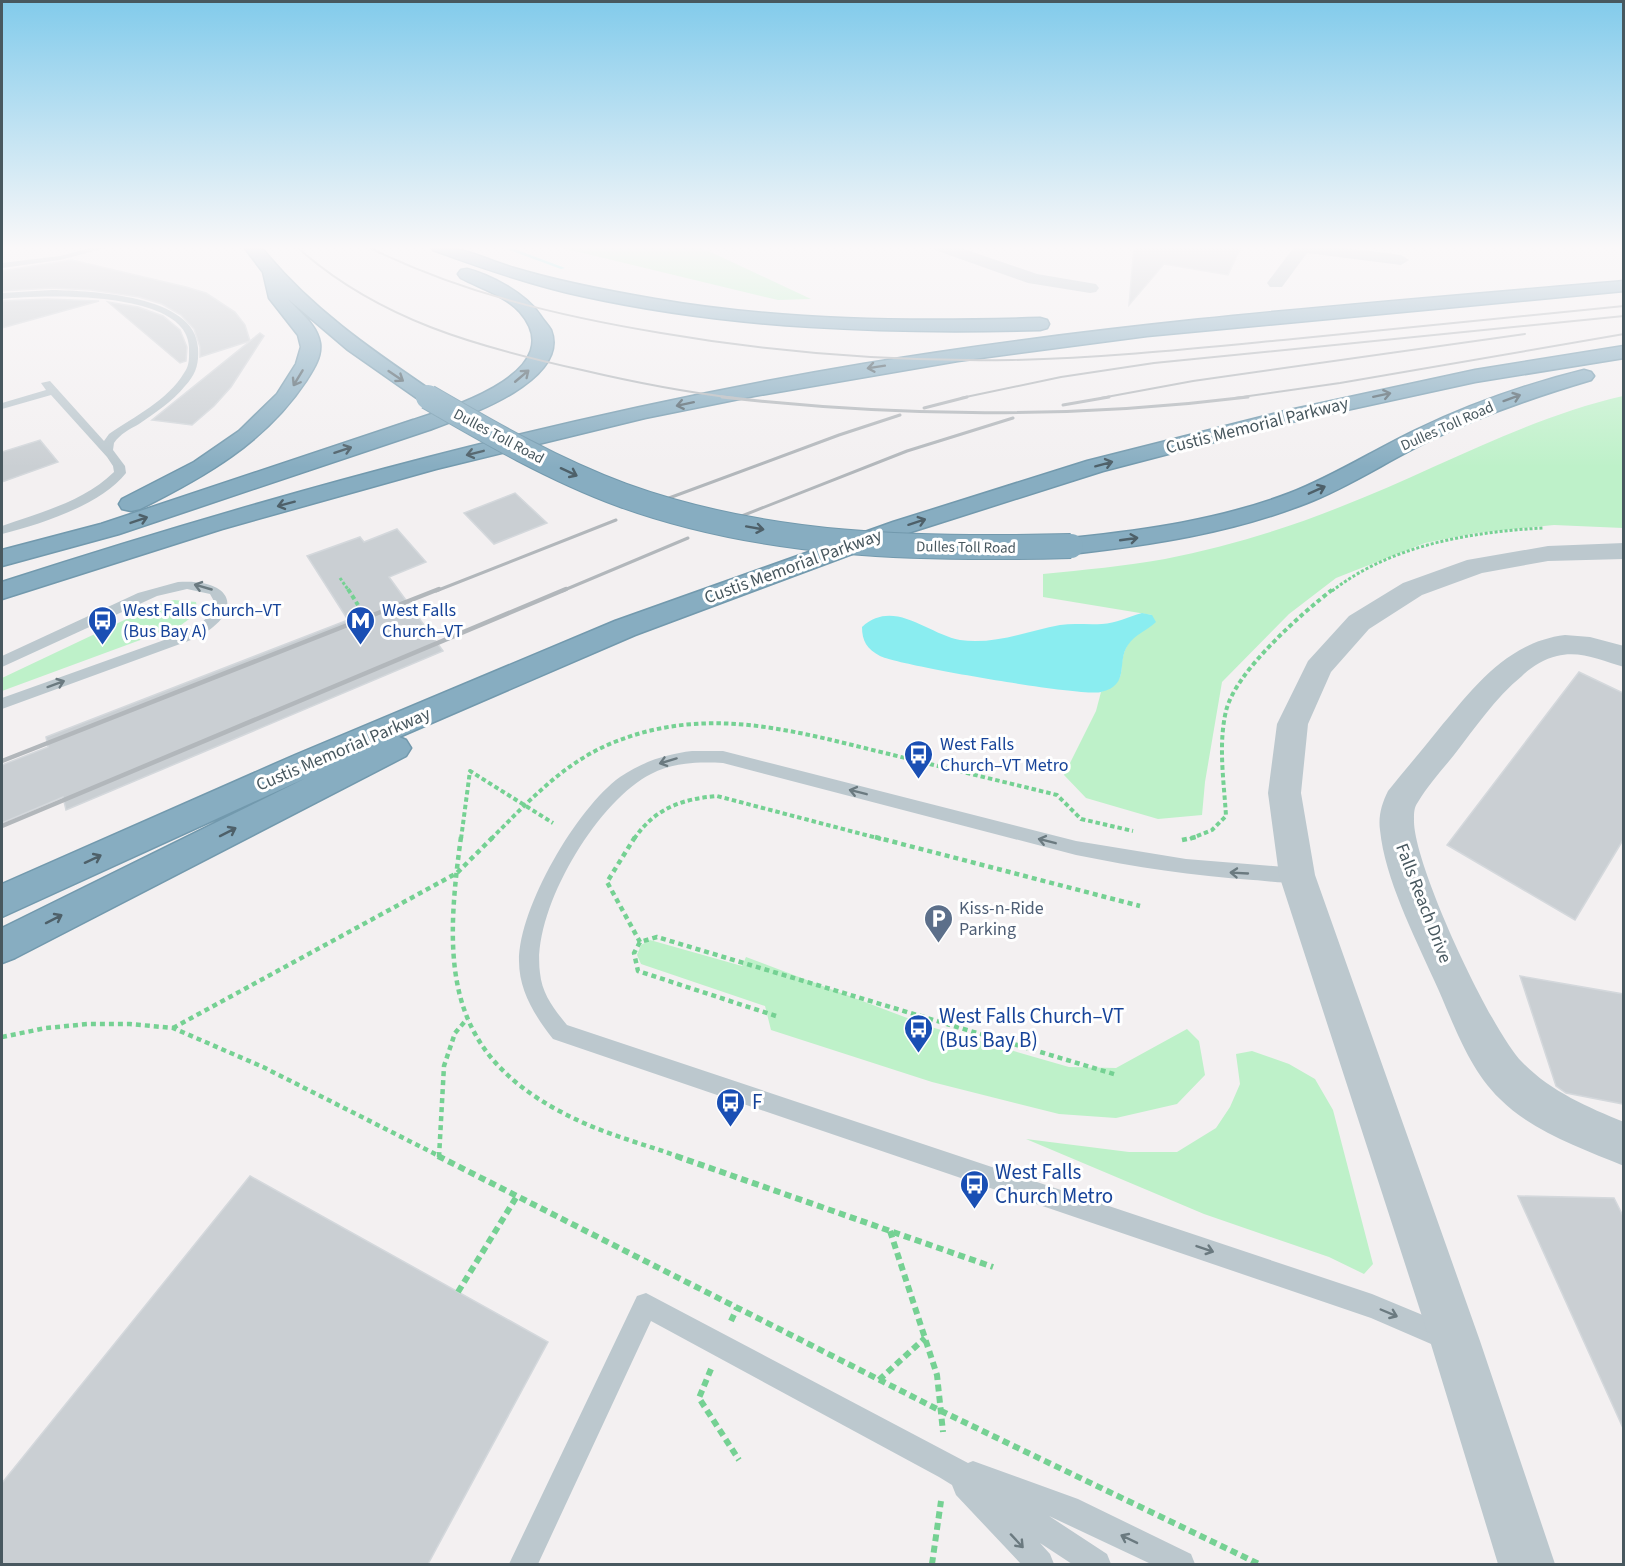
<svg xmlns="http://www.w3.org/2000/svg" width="1625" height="1566" viewBox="0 0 1625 1566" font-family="'Source Sans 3',sans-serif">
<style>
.green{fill:#bef1c9}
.water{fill:#8aedf0}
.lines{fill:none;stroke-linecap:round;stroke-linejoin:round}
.stream{fill:#8aedf0;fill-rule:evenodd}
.building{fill:#cacfd3;stroke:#d4d8dc;stroke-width:1.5}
.highway-casing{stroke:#7299ad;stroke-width:3}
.path-far3{stroke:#75d193;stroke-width:3;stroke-dasharray:3 2;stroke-linecap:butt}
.path-far2{stroke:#75d193;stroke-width:4;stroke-dasharray:4.5 3;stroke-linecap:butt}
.path-far1{stroke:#75d193;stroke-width:4.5;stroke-dasharray:5 4;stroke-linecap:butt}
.path{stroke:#75d193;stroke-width:6;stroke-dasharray:7 4.5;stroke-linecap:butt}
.lane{fill:#bcc8ce;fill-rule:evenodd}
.street{fill:#bcc8ce;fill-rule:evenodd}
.highway{fill:#87adc1;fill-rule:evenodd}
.rail-far2{stroke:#b2b7bb;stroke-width:2}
.rail-far1{stroke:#b2b7bb;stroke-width:3}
.rail{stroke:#b2b7bb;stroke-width:4.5}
.highway-bridge-far1-casing{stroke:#7299ad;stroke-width:20;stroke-linecap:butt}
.highway-bridge-casing{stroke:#7299ad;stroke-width:26;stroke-linecap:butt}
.highway-bridge-far1{stroke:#87adc1;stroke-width:19}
.highway-bridge{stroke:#87adc1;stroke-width:24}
.oneway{stroke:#4e6069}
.oneway2{stroke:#6b7a80}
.labels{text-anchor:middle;stroke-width:6;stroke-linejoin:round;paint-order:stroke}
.far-street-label{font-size:15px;fill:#48585f;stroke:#fff}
.street-label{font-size:18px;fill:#48585f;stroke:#fff}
.transit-label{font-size:18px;fill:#164399;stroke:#fff;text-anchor:start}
.service-label{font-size:18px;fill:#4e5e75;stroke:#fff;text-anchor:start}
.near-transit-label{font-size:21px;fill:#164399;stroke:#fff;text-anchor:start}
</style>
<rect width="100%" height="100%" fill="#f3f0f1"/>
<g class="green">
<polygon points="558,247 700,247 811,299 778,300"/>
<path d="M 1623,396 L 1623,528 L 1554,525 L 1476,533 L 1425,543 L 1336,578 L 1289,614 L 1222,682 L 1205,782 L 1202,815 L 1158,819 L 1086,798 L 1064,775 L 1096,711 L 1101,692 C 1130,679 1117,671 1125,650 C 1130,638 1144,626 1152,615 L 1043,597 L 1043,574 C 1084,570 1125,566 1165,559 C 1225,547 1283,530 1340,507 C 1435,470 1523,419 1623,396 Z"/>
<path d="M 174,600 L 196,602 C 199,614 189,619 181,625 L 2,691 L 2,678 L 156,605 Z"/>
<polygon points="650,940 742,966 746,957 931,1027 1069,1067 1116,1068 1187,1029 1199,1041 1205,1075 1177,1104 1116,1118 1059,1114 932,1082 771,1030 765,1006 641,964 637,955 641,945"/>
<polygon points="1252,1051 1289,1064 1315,1079 1333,1110 1373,1264 1364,1274 1329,1257 1204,1214 1026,1139 1129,1152 1177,1152 1216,1128 1230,1107 1240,1084 1236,1054"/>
</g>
<path class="water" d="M 1142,613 L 1152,615 L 1156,622 C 1147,631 1135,634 1128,645 C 1116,662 1131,685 1101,692 C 1083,697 897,665 880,656 C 867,649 862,641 862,627 C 894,598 927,634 960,640 C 995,645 1027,631 1060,625 C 1074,623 1088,625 1102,624 C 1116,623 1128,617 1142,613 Z"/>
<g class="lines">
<polygon class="stream" points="501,247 509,247 565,268 561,269"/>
</g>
<g class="building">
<polygon points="1134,247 1241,247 1228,275 1164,264 1129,305"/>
<polygon points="72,260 186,287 206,293 235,312 245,325 250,341 200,357 200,347 194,329 181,315 162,304 139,297 91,290 52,288 2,291 2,271"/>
<polygon points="47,299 99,301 2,328 2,301"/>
<polygon points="108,302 138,307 163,316 180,330 187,347 186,361 180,363"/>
<polygon points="260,333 264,336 231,387 214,406 192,425 152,420"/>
<polygon points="40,440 58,462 2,482 2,452"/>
<polygon points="515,493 547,523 494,544 464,513"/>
<polygon points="397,529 426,562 389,577 443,651 66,810 63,797 2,823 2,765 48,747 46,737 348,620 307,556 360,537 364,542"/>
<polygon points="1579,672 1623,693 1623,840 1575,920 1447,845"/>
<polygon points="1520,976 1623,994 1623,1104 1566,1093 1556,1086"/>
<polygon points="250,1176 548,1342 428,1564 2,1564 2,1483"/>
<polygon points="1518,1196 1614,1198 1623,1216 1623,1428"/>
</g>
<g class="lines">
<defs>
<g id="highway">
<path d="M 244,247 L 261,247 C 309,307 370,349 432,391 L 435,395 L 432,399 L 425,401 L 418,399 L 348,350 L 288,299 C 299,312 317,324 320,343 C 322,357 313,370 306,381 C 265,443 204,477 140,509 L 131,511 L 122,509 L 119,504 L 122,499 L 194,462 L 239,431 L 277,394 L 296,364 L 301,347 L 298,335 L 269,298 L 263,272 Z"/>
<path d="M 431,247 C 465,247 482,258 514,268 C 560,282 608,291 655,299 C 782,321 912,322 1040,318 L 1047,320 L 1049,324 L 1047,328 L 1040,330 C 886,334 732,329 582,296 C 531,285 482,268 433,250 Z"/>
<path d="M 467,269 C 491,275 526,294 540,315 C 543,320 548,325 551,330 C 571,381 462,418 429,430 L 119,534 L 2,566 L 2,550 L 101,524 L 413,420 C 453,407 571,371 520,312 C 506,296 480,288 461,278 L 458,274 L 461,270 Z"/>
<path d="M 1624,281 L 1624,291 L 1147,336 L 958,361 L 754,396 L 645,418 L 436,469 L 222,529 L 2,599 L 2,582 C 284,491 570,413 863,364 C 1115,322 1370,303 1624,281 Z"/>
<polygon points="1624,346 1624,358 1475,382 1287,423 1103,471 911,532 635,635 399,737 406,740 411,748 406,756 15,958 2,963 2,928 306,778 2,917 2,884 295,755 615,621 893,522 1087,461 1285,411 1475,370"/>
<path d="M 1584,370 L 1591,372 L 1594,376 L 1591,380 C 1537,396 1484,414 1433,439 C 1390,459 1351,486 1307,503 C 1231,533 1151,545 1071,554 L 1062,551 L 1058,546 L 1062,541 L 1071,538 C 1146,530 1219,520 1290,493 C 1334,476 1374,450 1416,430 C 1470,404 1527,384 1584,370 Z"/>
</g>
</defs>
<use href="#highway" class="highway-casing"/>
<g class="path-far3">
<polyline points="340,578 349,591"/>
<path d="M 1332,591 C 1391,545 1470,532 1543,528"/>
</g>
<g class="path-far2">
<polyline points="348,589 358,605"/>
<polyline points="461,839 470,771 553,823"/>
<path d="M 491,839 C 528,802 562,764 612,743 C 707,704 794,731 889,754 C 945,768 1001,781 1057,795 L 1081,819 L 1133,831"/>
<path d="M 634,839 C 655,808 682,799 717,796 L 881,839"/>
<path d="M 1190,839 L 1212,830 L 1226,816 C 1224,782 1218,745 1226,711 C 1235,672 1301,614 1333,589"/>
</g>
<g class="path-far1">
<path d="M 461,837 C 442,974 446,1062 586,1124 C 616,1137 649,1146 680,1157"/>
<polyline points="635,837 607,882 640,942"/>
<polyline points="875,837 1140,906"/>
<polyline points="1182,840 1196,837"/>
<polyline points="776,1016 638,971 634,953 640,942 657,937 1117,1075"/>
<polyline points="173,1028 457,873 493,837"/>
<polyline points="2,1037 46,1028 88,1024 130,1024 173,1028 263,1067 441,1157"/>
<polyline points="439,1157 444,1066 455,1033 467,1019"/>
</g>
<g class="path">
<polyline points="438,1156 939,1410 1259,1564"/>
<polyline points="676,1156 993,1267"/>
<polyline points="890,1231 937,1375 943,1432"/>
<polyline points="458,1292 517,1196"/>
<polyline points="731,1321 737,1308"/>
<polyline points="711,1369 699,1398 739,1460"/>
<polyline points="879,1380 925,1338"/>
<polyline points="932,1564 941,1501"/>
</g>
<g class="lane">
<polygon points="94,247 110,247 60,260 2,268 2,263 60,256"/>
<path d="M 52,290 C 91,291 196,295 198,348 C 199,364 196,374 185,386 C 173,401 155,413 139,424 C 130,429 120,434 114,443 L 113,450 L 125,466 L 126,473 C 101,505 41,524 2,534 L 2,526 C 41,512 83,502 114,472 L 113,466 L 107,457 L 51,395 L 2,409 L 2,403 L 46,390 L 41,383 L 50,381 L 104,441 L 109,434 C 134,417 168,400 184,373 C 190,365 189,357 189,347 C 187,289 40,295 2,299 L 2,293 Z"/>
<path d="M 178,582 C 239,578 244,617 191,640 L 2,709 L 2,698 L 181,634 C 196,627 210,620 215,603 L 210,594 L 187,589 L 157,596 L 2,667 L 2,656 L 138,593 Z"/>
<path d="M 692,751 L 723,751 L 1076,841 L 1186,859 L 1297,868 L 1303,870 L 1306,875 L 1303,880 C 1289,885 1269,881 1253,880 C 1194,876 1135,867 1076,855 L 723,763 C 699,762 674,762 651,774 C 597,801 531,911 540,973 C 542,994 554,1009 567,1025 L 1372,1294 L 1454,1328 L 1458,1337 L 1454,1346 L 1445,1350 L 1371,1318 L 553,1039 C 535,1016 519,991 519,961 C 519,907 577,808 620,777 C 642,762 666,754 692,751 Z"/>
<polygon points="646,1293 968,1463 973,1461 1078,1499 1191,1554 1195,1564 1151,1564 1049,1516 1107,1554 1111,1564 1072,1564 1040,1543 1050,1554 1054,1564 1021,1564 956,1495 952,1485 939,1477 651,1321 538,1564 509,1564 637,1296"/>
</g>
<g class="street">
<polygon points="933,247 958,247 1037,274 1090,283 1096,284 1099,288 1096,292 1090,293 1028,283 935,250"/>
<polygon points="1294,247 1339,247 1401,255 1409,260 1401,265 1307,253 1282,287 1270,287 1267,283"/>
<polygon points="1624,543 1624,559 1548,561 1482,573 1422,595 1369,629 1331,672 1308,724 1301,793 1315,875 1480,1341 1555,1564 1498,1564 1430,1341 1279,875 1268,793 1277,724 1308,661 1349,616 1403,583 1467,560 1548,546"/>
<path d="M 1565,635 L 1590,637 L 1624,646 L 1624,667 C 1602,661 1580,650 1557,656 C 1544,659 1531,667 1522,676 C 1495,698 1475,728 1454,755 C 1442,770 1428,785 1418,802 C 1414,807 1414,813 1414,819 C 1412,862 1491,1031 1522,1062 C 1550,1091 1587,1107 1624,1122 L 1624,1166 C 1581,1148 1533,1132 1500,1099 C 1467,1067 1453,1021 1434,980 C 1414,935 1385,879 1380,830 C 1378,816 1382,803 1388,791 C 1405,770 1422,750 1438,730 C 1473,688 1507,642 1565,635 Z"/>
</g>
<use href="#highway" class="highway"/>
<g class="rail-far2">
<path d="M 297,247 C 378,320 478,347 582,370 C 633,382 684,392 735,398"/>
<path d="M 368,247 C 461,293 559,316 661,333 C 777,353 895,362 1012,360 C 1106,358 1199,348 1293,339 C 1403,328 1514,317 1624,306"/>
<polyline points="961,398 1061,377 1154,363 1624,316"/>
<polyline points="1101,398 1193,381 1525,334"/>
<polyline points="1235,398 1340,383 1624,334"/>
</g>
<g class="rail-far1">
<path d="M 722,397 C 900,417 1070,419 1248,397"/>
<polyline points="1063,405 1109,397"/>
<polyline points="924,408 967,397"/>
<polyline points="669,498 839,435 900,415"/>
<polyline points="734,519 907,451 1013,418"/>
<polyline points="436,591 616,520"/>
<polyline points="562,591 688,538"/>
</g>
<g class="rail">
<polyline points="2,761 439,589"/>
<polyline points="2,826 566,589"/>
</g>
<defs>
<polyline id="highway-bridge-far1" points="425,395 430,398"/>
<path id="highway-bridge" d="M 428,397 C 490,433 554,470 622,495 C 765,547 920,550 1071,546"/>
</defs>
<use href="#highway-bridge-far1" class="highway-bridge-far1-casing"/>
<use href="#highway-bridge" class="highway-bridge-casing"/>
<use href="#highway-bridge-far1" class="highway-bridge-far1"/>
<use href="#highway-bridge" class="highway-bridge"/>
</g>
<defs><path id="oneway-shaft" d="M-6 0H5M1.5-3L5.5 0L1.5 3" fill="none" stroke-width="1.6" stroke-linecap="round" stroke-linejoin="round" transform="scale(1.5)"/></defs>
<g class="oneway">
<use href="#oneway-shaft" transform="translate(876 367) rotate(171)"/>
<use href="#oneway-shaft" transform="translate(396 376) rotate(34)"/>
<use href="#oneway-shaft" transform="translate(522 376) rotate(-40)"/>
<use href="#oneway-shaft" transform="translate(298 378) rotate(121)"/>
<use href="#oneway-shaft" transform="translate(1382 395) rotate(-12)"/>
<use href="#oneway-shaft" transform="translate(1512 398) rotate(-20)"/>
<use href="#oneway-shaft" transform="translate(685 404) rotate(168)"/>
<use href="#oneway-shaft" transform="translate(343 450) rotate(-18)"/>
<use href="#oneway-shaft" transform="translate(475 453) rotate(166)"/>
<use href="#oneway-shaft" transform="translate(1104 464) rotate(-15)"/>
<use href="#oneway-shaft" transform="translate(569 472) rotate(25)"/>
<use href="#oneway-shaft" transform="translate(1317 490) rotate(-24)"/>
<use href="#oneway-shaft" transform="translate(286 504) rotate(165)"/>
<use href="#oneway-shaft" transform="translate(139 520) rotate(-19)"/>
<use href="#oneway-shaft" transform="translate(917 522) rotate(-18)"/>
<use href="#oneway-shaft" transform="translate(755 528) rotate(10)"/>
<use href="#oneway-shaft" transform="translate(1129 539) rotate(-8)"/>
<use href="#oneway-shaft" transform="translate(228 832) rotate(-27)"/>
<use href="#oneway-shaft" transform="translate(93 859) rotate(-25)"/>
<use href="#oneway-shaft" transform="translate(54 919) rotate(-27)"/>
</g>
<g class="oneway2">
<use href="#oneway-shaft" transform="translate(203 587) rotate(-164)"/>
<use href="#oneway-shaft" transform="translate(56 684) rotate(-20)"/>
<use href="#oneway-shaft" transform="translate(668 761) rotate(163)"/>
<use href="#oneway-shaft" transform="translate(858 792) rotate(-166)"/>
<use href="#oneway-shaft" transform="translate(1047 841) rotate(-166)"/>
<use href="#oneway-shaft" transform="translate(1239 873) rotate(-177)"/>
<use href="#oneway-shaft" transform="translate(1205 1249) rotate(19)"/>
<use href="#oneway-shaft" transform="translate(1389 1313) rotate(23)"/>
<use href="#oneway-shaft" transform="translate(1129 1539) rotate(-154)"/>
<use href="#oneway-shaft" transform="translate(1017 1541) rotate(47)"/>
</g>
<linearGradient id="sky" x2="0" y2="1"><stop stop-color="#82cbeb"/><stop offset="0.53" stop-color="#faf8f9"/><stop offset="1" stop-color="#faf8f9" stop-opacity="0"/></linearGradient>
<rect width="1625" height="467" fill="url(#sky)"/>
<defs>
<symbol id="bus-pin" viewBox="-11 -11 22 30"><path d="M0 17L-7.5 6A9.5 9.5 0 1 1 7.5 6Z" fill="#1a4fb4" stroke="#fff"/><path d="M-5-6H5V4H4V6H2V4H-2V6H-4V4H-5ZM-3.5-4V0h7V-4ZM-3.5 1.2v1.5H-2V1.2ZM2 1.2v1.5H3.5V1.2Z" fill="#fff"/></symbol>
<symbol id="metro-pin" viewBox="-11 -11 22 30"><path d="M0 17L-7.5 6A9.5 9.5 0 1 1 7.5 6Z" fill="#1a4fb4" stroke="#fff"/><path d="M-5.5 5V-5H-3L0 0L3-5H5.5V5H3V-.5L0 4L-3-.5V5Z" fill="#fff"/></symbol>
<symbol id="parking-pin" viewBox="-11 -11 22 30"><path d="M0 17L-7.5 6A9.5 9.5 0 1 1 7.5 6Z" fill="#5c6f8a" stroke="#fff"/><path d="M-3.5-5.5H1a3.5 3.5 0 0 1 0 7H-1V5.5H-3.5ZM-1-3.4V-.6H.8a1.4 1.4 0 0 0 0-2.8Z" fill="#fff"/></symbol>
</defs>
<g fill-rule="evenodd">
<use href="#bus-pin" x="86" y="604" width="33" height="45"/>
<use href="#metro-pin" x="344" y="604" width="33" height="45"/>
<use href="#bus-pin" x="902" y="738" width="33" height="45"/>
<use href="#parking-pin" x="922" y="902" width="33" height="45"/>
<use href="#bus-pin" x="902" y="1012" width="33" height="45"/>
<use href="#bus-pin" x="714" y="1086" width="33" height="45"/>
<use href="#bus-pin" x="958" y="1168" width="33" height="45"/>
</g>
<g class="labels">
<g class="far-street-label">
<text transform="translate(1447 426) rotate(-24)" y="5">Dulles Toll Road</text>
<text transform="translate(499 436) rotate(28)" y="5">Dulles Toll Road</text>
<text transform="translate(966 547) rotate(1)" y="5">Dulles Toll Road</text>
</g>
<g class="street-label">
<text transform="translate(1257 425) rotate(-14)" y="6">Custis Memorial Parkway</text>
<text transform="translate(793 566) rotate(-20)" y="6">Custis Memorial Parkway</text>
<text transform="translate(343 749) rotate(-23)" y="6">Custis Memorial Parkway</text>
<text transform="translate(1424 903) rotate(69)" y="6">Falls Reach Drive</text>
</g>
<g class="transit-label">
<text x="123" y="616">West Falls Church–VT<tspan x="123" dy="21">(Bus Bay A)</tspan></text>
<text x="382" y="616">West Falls<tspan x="382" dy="21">Church–VT</tspan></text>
<text x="940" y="750">West Falls<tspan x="940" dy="21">Church–VT Metro</tspan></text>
</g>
<g class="service-label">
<text x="959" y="914">Kiss-n-Ride<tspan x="959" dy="21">Parking</tspan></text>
</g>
<g class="near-transit-label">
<text x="939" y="1023">West Falls Church–VT<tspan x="939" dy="24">(Bus Bay B)</tspan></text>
<text x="752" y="1109">F</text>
<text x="995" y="1179">West Falls<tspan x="995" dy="24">Church Metro</tspan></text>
</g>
</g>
<rect width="1625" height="1566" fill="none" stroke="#48585f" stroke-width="6"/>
</svg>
